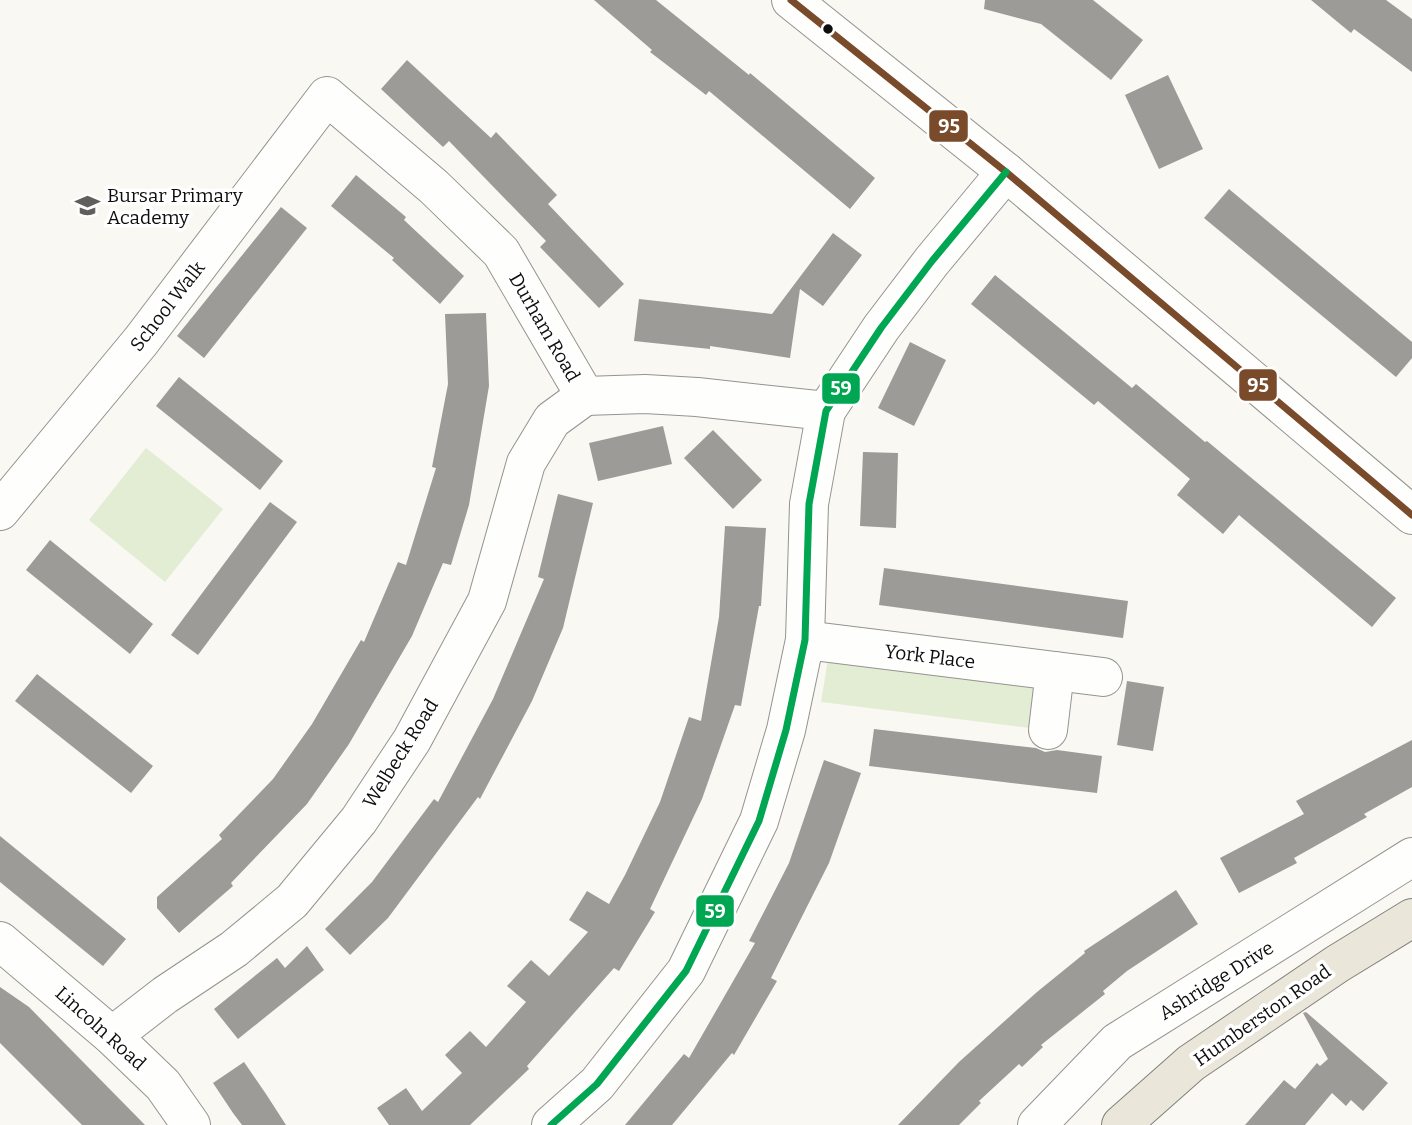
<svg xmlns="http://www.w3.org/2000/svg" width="1412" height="1125" viewBox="0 0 1412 1125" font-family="Bitter,serif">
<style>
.green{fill:#e2edd4}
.building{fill:#9d9b97}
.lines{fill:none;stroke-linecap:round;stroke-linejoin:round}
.minor-casing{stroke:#949390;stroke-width:40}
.primary-casing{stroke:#81807d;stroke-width:40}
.minor{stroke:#fefefd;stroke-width:38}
.primary{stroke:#eae7da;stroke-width:38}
.bus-1-casing{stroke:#fff;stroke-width:12}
.bus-2-casing{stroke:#fff;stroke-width:12}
.bus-1{stroke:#7a4b2a;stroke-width:7}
.bus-2{stroke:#00a651;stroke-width:7}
.bus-dot{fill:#0d0d0d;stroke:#fff;stroke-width:2.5}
.labels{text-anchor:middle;stroke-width:7;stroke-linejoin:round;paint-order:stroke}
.poi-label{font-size:19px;fill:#0d0d0d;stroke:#fff;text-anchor:start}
.street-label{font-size:19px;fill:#0d0d0d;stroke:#fff}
.line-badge{stroke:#fff;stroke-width:2.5}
.badge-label{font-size:19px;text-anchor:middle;font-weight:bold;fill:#fff}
</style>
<rect width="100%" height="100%" fill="#faf8f2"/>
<g class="green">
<polygon points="146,448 223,509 165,582 89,520"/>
<polygon points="829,653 1044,679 1038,729 821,702"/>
</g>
<g class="building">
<polygon points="594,0 656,0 749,75 750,73 875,178 850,209 709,91 706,95 650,52 652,50"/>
<polygon points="985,0 1093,0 1143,40 1111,80 1041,24 984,9"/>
<polygon points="1311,0 1386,0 1412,19 1412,72 1354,29 1351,33"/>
<polygon points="407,60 491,138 496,132 557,195 548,204 624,284 599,308 540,247 546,241 449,141 443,147 381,89"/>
<polygon points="1168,75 1203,149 1159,169 1125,95"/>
<polygon points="356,175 406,217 404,220 464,276 440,304 392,260 394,258 331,206"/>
<polygon points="1229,189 1412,342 1412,358 1396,377 1204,218"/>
<polygon points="281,207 307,228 204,358 177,336"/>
<polygon points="833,233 862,255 823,306 800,289 790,358 710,346 710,349 634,341 639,299 772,314"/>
<polygon points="995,275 1132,388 1136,384 1205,442 1207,441 1396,598 1372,627 1239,515 1223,534 1177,495 1190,479 1098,401 1094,405 971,304"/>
<polygon points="486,313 489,386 469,505 451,565 443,563 412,636 349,744 307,804 231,883 233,886 179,933 157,908 157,897 222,839 219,835 273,779 312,724 361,640 364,642 398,562 406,565 436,468 432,467 448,384 445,314"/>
<polygon points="910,342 946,360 914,426 878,408"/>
<polygon points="179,377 283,461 260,490 156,406"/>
<polygon points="663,426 672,464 598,481 589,443"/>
<polygon points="713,430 762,480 733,509 684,458"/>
<polygon points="863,452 898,453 896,528 860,526"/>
<polygon points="558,494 593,503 563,628 532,701 480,799 478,797 388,918 350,955 325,929 372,882 434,799 438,802 493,699 544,579 538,577"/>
<polygon points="270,502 297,522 198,655 171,635"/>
<polygon points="725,526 766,528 761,606 759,606 741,706 735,705 702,799 650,909 655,912 619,971 614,968 527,1066 529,1069 470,1125 389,1125 377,1108 406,1088 422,1111 462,1073 445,1055 470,1031 486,1047 526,1002 507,986 531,960 549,976 588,932 569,920 587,891 609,904 625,875 660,802 689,717 701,721 719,617"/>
<polygon points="50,540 153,624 130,654 26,570"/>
<polygon points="884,568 1128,601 1123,638 879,605"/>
<polygon points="37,674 153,766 131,793 15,701"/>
<polygon points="1127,681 1164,687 1153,751 1117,745"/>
<polygon points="874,729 1036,748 1045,752 1057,750 1102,756 1097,793 869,766"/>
<polygon points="1412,740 1412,787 1364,814 1367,817 1294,858 1297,863 1239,893 1220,858 1304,814 1296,801"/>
<polygon points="824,760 861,773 829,863 771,978 777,981 734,1055 732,1053 672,1125 625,1125 684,1054 689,1058 755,943 749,941 789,863"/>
<polygon points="0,836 126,939 103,966 0,882"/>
<polygon points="1176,890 1198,924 1127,971 1103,991 1105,994 1041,1045 1043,1047 1022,1067 1019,1064 979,1101 981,1103 959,1125 898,1125 959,1062 1037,992 1085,953 1084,951"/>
<polygon points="307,946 324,970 238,1039 214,1009 277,958 285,968"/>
<polygon points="0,987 29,1007 145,1125 82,1125 0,1043"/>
<polygon points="1306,1012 1388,1083 1363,1111 1351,1100 1346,1106 1332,1093 1305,1125 1245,1125 1284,1080 1295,1089 1317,1063 1320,1066 1328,1059 1303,1013"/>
<polygon points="244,1062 266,1094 286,1125 242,1125 233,1113 213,1083"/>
</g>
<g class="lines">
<defs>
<g id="minor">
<polyline points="791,0 1006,172 1412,515"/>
<polyline points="0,511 141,341 327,96 434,187 501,252 585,396 645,394 697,397 826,411"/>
<polyline points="805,640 1103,677"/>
<polyline points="1048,730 1055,671"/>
<polyline points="0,941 112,1036 163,1085 191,1125"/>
<polyline points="112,1036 165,995 234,949 292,901 359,820 412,740 487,601 526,463 552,420 585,396"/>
<polyline points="551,1125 597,1084 686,971 759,821 786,730 805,640 809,504 826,411 881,328 932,261 1006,172"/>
<polyline points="1037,1125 1117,1042 1412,857"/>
</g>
<polyline id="primary" points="1121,1125 1191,1063 1337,964 1412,918"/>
</defs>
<use href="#minor" class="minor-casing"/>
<use href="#primary" class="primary-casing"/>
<use href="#minor" class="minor"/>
<use href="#primary" class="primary"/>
<defs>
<polyline id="bus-1" points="791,0 1006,172 1412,515"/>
<polyline id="bus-2" points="551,1125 597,1084 686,971 759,821 786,730 805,640 809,504 826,411 881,328 932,261 1006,172"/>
</defs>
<use href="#bus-1" class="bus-1-casing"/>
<use href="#bus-2" class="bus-2-casing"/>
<use href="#bus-1" class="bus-1"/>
<use href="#bus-2" class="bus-2"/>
</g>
<defs>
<symbol id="school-bare" viewBox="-9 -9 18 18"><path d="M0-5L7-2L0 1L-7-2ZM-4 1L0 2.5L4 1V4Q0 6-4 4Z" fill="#605f5d" stroke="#fff" stroke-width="2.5" paint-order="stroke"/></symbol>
</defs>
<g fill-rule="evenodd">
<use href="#school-bare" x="70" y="188" width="35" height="35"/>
</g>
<circle class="bus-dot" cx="828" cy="29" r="6"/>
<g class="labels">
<g class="poi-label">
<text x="107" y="202">Bursar Primary<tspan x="107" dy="22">Academy</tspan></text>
</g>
<g class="street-label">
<text transform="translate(167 306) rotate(-52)" y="7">School Walk</text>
<text transform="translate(545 327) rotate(60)" y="7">Durham Road</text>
<text transform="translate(930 656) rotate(7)" y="7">York Place</text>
<text transform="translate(400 753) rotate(-58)" y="7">Welbeck Road</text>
<text transform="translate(1216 980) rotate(-32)" y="7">Ashridge Drive</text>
<text transform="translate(1262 1015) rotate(-35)" y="7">Humberston Road</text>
<text transform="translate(101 1028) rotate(42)" y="7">Lincoln Road</text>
</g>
</g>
<g class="line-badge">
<rect x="928" y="109" width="41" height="34" rx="7" fill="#7a4b2a"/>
<rect x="1238" y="368" width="40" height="34" rx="7" fill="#7a4b2a"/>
<rect x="821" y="372" width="40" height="33" rx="7" fill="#00a651"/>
<rect x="695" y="894" width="40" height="34" rx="7" fill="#00a651"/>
</g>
<g class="badge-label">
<text x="949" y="133">95</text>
<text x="1258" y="392">95</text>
<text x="841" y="395">59</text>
<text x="715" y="918">59</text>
</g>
</svg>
